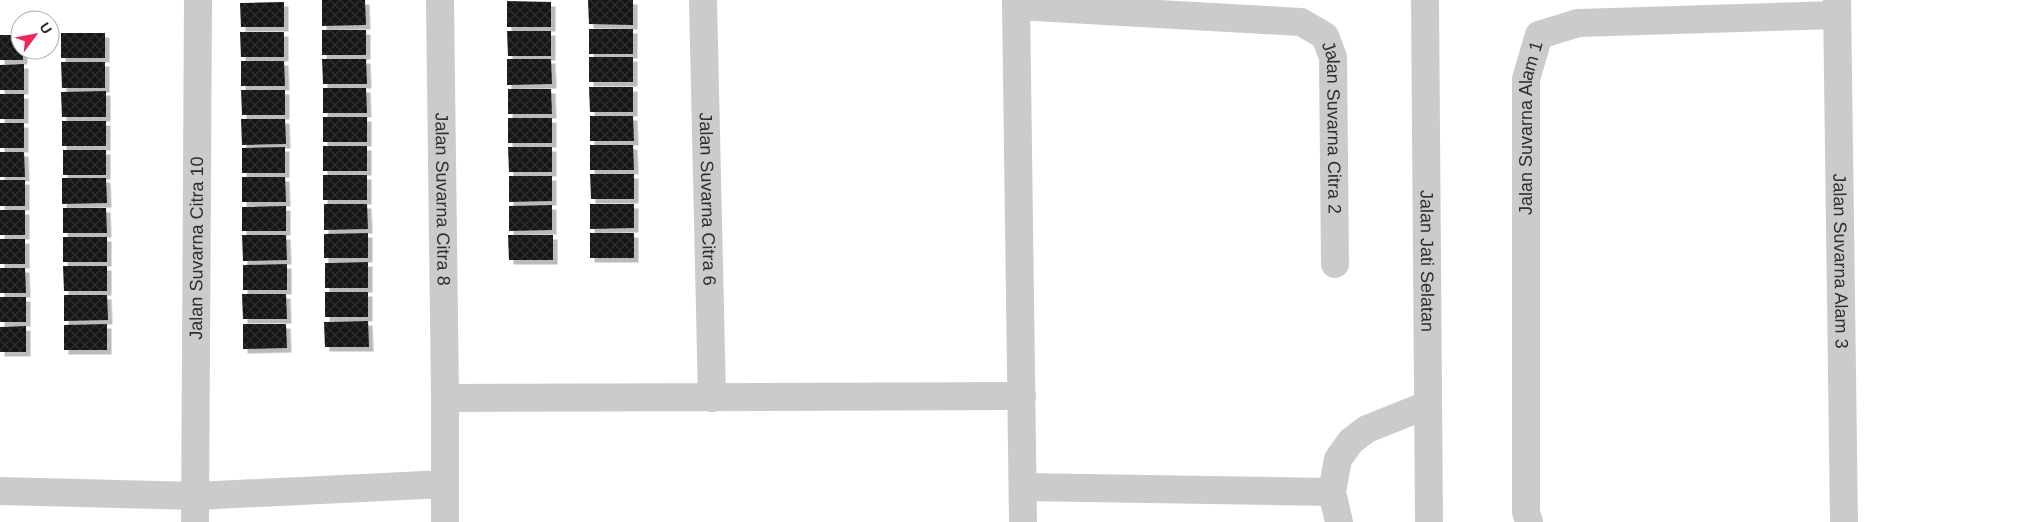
<svg xmlns="http://www.w3.org/2000/svg" width="2033" height="522" viewBox="0 0 2033 522" font-family="Helvetica,sans-serif">
<style>
.building{fill:url(#building-cross-hatch);filter:url(#shadow)}
.lines{fill:none;stroke-linecap:round;stroke-linejoin:round}
.minor{stroke:#cbcbcb;stroke-width:28}
.labels{text-anchor:middle;stroke-width:5;stroke-linejoin:round;paint-order:stroke}
.street-label{font-size:18px;fill:#2e2e2e;stroke:#fff}
</style>
<defs>
<pattern id="building-cross-hatch" width="8" height="8" patternUnits="userSpaceOnUse" patternTransform="scale(1.25)"><rect width="8" height="8" fill="#151515"/><path d="M0 0l8 8M0 8l8-8" fill="none" stroke="#2f2f2f"/></pattern>
<filter id="shadow"><feDropShadow dx="4.5" dy="4.5" stdDeviation="0" flood-color="#0004"/></filter>
</defs>
<rect width="100%" height="100%" fill="#fff"/>
<g class="building">
<polygon points="322,0 365,0 366,25 322,26"/>
<polygon points="588,0 633,0 633,25 589,24"/>
<polygon points="507,1 551,2 551,27 507,27"/>
<polygon points="284,2 284,27 241,27 240,3"/>
<rect x="589" y="29" width="44" height="25"/>
<rect x="322" y="30" width="44" height="25"/>
<polygon points="507,31 551,31 551,56 508,56"/>
<polygon points="240,32 284,32 284,57 241,57"/>
<rect x="61" y="33" width="44" height="25"/>
<polygon points="0,35 20,35 20,50 23,50 23,60 0,60"/>
<rect x="589" y="57" width="44" height="25"/>
<polygon points="322,59 366,59 367,84 323,84"/>
<polygon points="507,59 551,59 552,84 507,85"/>
<polygon points="241,61 284,61 285,86 241,86"/>
<polygon points="61,62 105,62 105,88 62,88"/>
<polygon points="24,64 24,90 0,90 0,65"/>
<polygon points="589,87 633,87 633,112 590,112"/>
<polygon points="323,88 366,88 367,113 323,113"/>
<polygon points="508,89 551,89 552,114 508,114"/>
<polygon points="241,90 285,90 285,115 242,115"/>
<polygon points="106,91 106,117 62,117 61,92"/>
<rect x="0" y="94" width="24" height="25"/>
<polygon points="590,116 633,116 634,141 590,141"/>
<rect x="323" y="117" width="44" height="25"/>
<rect x="508" y="118" width="44" height="25"/>
<polygon points="241,119 285,119 286,144 242,145"/>
<rect x="62" y="121" width="44" height="25"/>
<rect x="0" y="123" width="24" height="25"/>
<polygon points="590,145 633,145 634,170 590,170"/>
<rect x="323" y="146" width="44" height="25"/>
<polygon points="285,147 285,173 242,173 242,148"/>
<polygon points="508,147 552,147 552,172 509,172"/>
<rect x="63" y="150" width="43" height="25"/>
<polygon points="0,152 24,152 25,177 0,177"/>
<polygon points="590,174 634,174 634,199 591,199"/>
<rect x="323" y="175" width="44" height="25"/>
<polygon points="509,176 552,176 552,201 509,202"/>
<polygon points="242,177 285,177 286,202 242,202"/>
<polygon points="62,178 106,178 107,203 62,204"/>
<rect x="0" y="180" width="25" height="26"/>
<polygon points="324,204 367,204 368,229 324,230"/>
<polygon points="590,204 634,204 634,228 590,229"/>
<polygon points="552,205 552,230 509,231 509,206"/>
<polygon points="286,206 286,231 242,231 242,207"/>
<polygon points="63,208 106,208 107,233 63,233"/>
<rect x="0" y="210" width="25" height="25"/>
<polygon points="368,233 368,258 324,258 324,234"/>
<rect x="590" y="233" width="44" height="25"/>
<polygon points="242,235 286,235 287,260 243,261"/>
<polygon points="508,235 553,235 553,260 509,260"/>
<rect x="63" y="237" width="44" height="25"/>
<rect x="0" y="239" width="25" height="25"/>
<polygon points="368,262 368,288 325,288 325,263"/>
<polygon points="287,264 287,290 243,290 243,265"/>
<polygon points="63,266 107,266 107,291 64,291"/>
<polygon points="0,268 25,268 26,293 0,293"/>
<rect x="325" y="292" width="43" height="25"/>
<polygon points="242,294 286,294 287,319 243,319"/>
<polygon points="64,295 107,295 108,320 64,321"/>
<rect x="0" y="297" width="26" height="25"/>
<polygon points="368,321 369,347 325,347 324,322"/>
<polygon points="107,324 107,350 64,350 64,325"/>
<polygon points="243,324 286,324 287,348 243,349"/>
<polygon points="26,326 26,352 0,352 0,327"/>
</g>
<g class="lines">
<g class="minor">
<path id="s1" d="M 440,0 L 445,398 L 445,522"/>
<path id="s2" d="M 703,0 L 712,398"/>
<polyline points="1016,0 1023,522"/>
<path id="s3" d="M 1425,0 L 1429,522"/>
<path id="s4" d="M 1837,0 L 1844,522"/>
<path id="s5" d="M 1016,6 L 1301,22 L 1325,36 L 1333,57 L 1335,264"/>
<polyline points="445,398 1022,396"/>
<polyline points="1023,487 1332,492"/>
<polyline points="0,491 196,496 445,484"/>
<path id="s6" d="M 195,522 L 198,0"/>
<polyline points="1339,522 1332,492 1338,459 1351,441 1367,429 1427,405"/>
<path id="s7" d="M 1529,522 L 1526,512 L 1526,79 L 1539,35 L 1578,23 L 1837,15"/>
</g>
</g>
<g class="labels">
<g class="street-label">
<text dy="6" stroke="none"><textPath href="#s5" startOffset="406">Jalan Suvarna Citra 2</textPath></text>
<text dy="6" stroke="none"><textPath href="#s7" startOffset="395">Jalan Suvarna Alam 1</textPath></text>
<text dy="6" stroke="none"><textPath href="#s1" startOffset="199">Jalan Suvarna Citra 8</textPath></text>
<text dy="6" stroke="none"><textPath href="#s2" startOffset="199">Jalan Suvarna Citra 6</textPath></text>
<text dy="6" stroke="none"><textPath href="#s6" startOffset="274">Jalan Suvarna Citra 10</textPath></text>
<text dy="6" stroke="none"><textPath href="#s3" startOffset="261">Jalan Jati Selatan</textPath></text>
<text dy="6" stroke="none"><textPath href="#s4" startOffset="261">Jalan Suvarna Alam 3</textPath></text>
</g>
</g>
<g transform="translate(35 35) rotate(58)"><circle r="24" fill="#ffffff" stroke="#ababab"/>
<path d="M0-4L9 19L0 12L-9 19Z" fill="#ef265a"/>
<text y="-8" font-size="14" font-weight="bold" text-anchor="middle" fill="#2e2e2e">U</text>
</g>
</svg>
